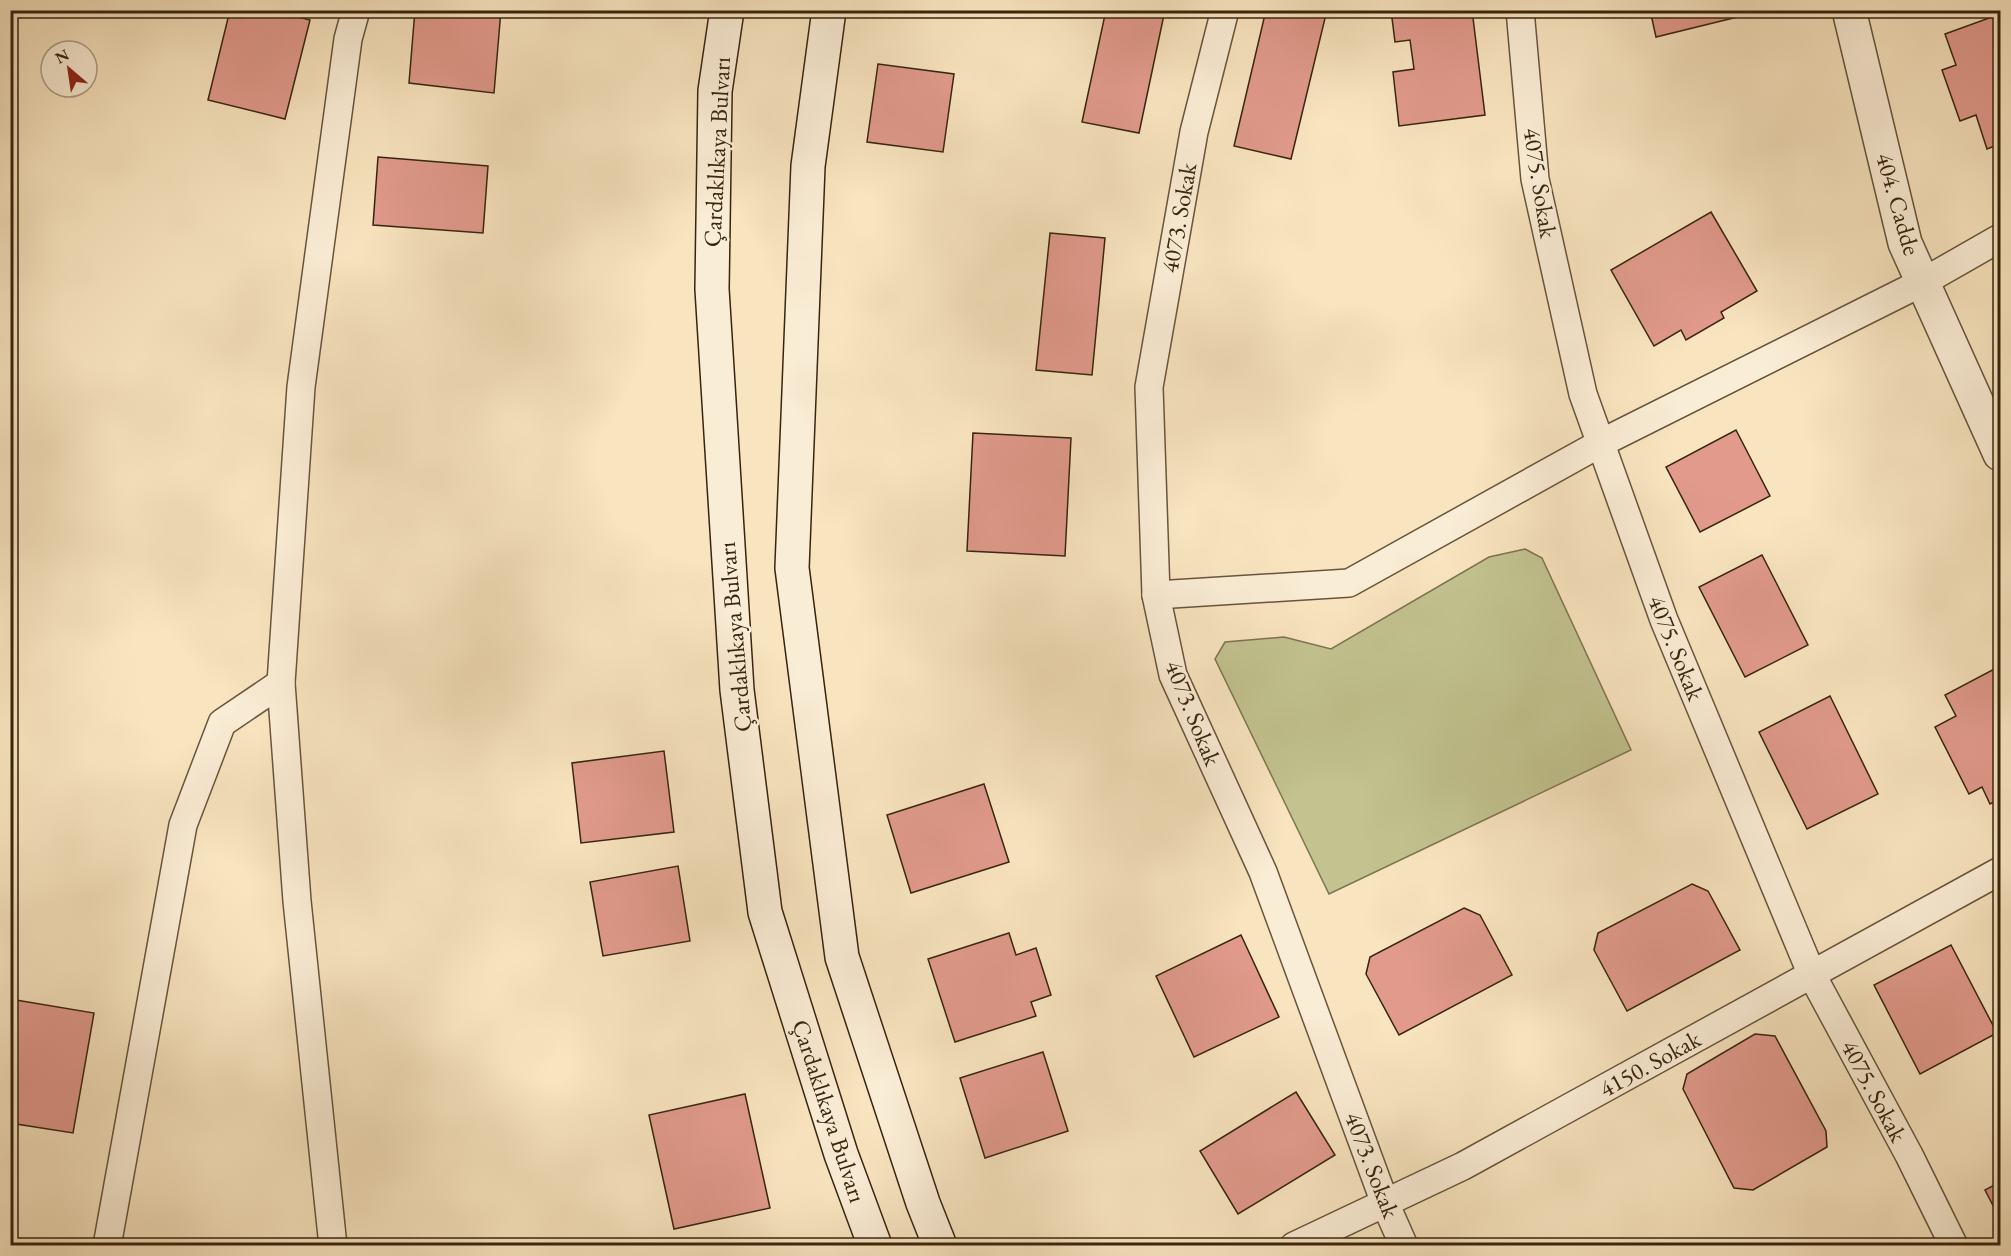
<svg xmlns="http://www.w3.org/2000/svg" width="2011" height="1256" viewBox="0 0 2011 1256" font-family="'EB Garamond',serif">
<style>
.green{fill:#c2c38f;stroke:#7c7450;stroke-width:1.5}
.building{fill:#e19a8c;stroke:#372510;stroke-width:1.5}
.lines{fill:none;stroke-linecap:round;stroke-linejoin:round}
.minor-casing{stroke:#67553c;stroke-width:30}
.tertiary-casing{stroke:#67553c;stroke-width:36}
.secondary-casing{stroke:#372510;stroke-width:36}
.minor{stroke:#faedd5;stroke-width:27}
.tertiary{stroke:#faedd5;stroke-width:33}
.secondary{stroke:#faedd5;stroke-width:33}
.labels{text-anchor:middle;stroke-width:5;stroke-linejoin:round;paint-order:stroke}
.street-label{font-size:24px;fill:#372510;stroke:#faedd5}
</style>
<rect width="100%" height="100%" fill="#f8e4bf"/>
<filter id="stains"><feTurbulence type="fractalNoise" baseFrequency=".00333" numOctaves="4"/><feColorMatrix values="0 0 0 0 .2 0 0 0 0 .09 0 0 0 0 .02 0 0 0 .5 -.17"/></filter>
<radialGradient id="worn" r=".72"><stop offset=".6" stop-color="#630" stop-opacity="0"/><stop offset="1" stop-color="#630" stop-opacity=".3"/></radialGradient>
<polygon class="green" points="1525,549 1542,558 1631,750 1329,894 1215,659 1225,642 1284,637 1331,649 1489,557"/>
<g class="building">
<polygon points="230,10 272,10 310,20 285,119 208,100"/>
<polygon points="415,10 501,10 494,93 409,83"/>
<polygon points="1106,10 1165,10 1139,133 1082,122"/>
<polygon points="1266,10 1327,10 1291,159 1234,146"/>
<polygon points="1391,10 1472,10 1485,115 1399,126 1393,72 1414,69 1410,40 1395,42"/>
<polygon points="1650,10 1766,10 1656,37"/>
<polygon points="2000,14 2000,144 1987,149 1976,115 1960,121 1942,70 1956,65 1945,34"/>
<polygon points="878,64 954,74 943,152 867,142"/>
<polygon points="378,157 488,166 483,233 373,225"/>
<polygon points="1711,212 1757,291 1721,312 1724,318 1686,340 1681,330 1654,346 1611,270"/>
<polygon points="1050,233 1105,238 1092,375 1036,370"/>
<polygon points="1736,430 1770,496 1700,532 1666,467"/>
<polygon points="973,433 1071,438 1065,556 967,551"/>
<polygon points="1762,555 1808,645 1745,677 1699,587"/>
<polygon points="2000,666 2000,799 1990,804 1982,787 1969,794 1935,727 1956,716 1945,695"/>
<polygon points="1830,696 1878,794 1807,829 1759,732"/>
<polygon points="664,751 674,832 581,843 572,763"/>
<polygon points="984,784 1009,862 911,893 887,815"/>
<polygon points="678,866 690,941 603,956 590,882"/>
<polygon points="1692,884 1708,891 1740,950 1627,1011 1594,950 1598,933"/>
<polygon points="1464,908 1480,915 1512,975 1399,1035 1366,974 1370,957"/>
<polygon points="1009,933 1016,955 1036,948 1051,995 1031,1002 1036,1016 955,1042 928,959"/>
<polygon points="1241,935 1279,1017 1194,1057 1156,976"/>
<polygon points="1951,945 1997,1033 1920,1074 1874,985"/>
<polygon points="10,999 94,1013 73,1133 10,1123"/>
<polygon points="1755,1034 1775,1036 1826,1131 1827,1147 1753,1190 1734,1188 1683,1089 1687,1074"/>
<polygon points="1043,1052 1068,1131 985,1158 960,1078"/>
<polygon points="1296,1092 1335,1155 1238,1214 1200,1151"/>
<polygon points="745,1094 770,1208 674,1229 649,1115"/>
<polygon points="2000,1182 2000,1219 1985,1190"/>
</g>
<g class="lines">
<defs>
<g id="minor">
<polyline points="1225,10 1194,132 1149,387 1156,595 1173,675 1263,872 1385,1203 1404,1246"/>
<polyline points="1520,10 1535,179 1583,394 1664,620 1812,975 1909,1155 1954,1246"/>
<polyline points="1156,595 1349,583 1601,443 1923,282 2000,238"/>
<polyline points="107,1246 183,825 222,723 281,683"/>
<polyline points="333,1246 297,901 281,683 301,387 348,39 356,10"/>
<polyline points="1294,1246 1463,1166 2000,871"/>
</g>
<polyline id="tertiary" points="1849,10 1905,243 2000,454"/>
<g id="secondary">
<polyline points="727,10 715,91 712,289 737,690 765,912 841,1154 875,1246"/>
<polyline points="829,10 808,166 792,568 842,957 923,1203 940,1246"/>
</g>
</defs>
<use href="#minor" class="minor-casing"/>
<use href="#tertiary" class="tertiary-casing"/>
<use href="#secondary" class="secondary-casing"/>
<use href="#minor" class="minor"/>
<use href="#tertiary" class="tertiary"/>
<use href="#secondary" class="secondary"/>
</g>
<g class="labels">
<g class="street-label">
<text transform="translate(717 152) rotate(-87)" y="8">Çardaklıkaya Bulvarı</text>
<text transform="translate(1540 183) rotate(81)" y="8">4075. Sokak</text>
<text transform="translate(1898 204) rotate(74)" y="8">404. Cadde</text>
<text transform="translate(1179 218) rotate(-80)" y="8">4073. Sokak</text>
<text transform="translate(735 637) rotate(-95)" y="8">Çardaklıkaya Bulvarı</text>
<text transform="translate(1676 648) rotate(68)" y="8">4075. Sokak</text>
<text transform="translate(1193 713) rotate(68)" y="8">4073. Sokak</text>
<text transform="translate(1650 1064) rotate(-29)" y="8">4150. Sokak</text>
<text transform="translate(1874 1091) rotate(62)" y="8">4075. Sokak</text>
<text transform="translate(829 1111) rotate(72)" y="8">Çardaklıkaya Bulvarı</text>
<text transform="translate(1372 1165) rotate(69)" y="8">4073. Sokak</text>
</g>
</g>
<rect width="2011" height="1256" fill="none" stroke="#f8e4bf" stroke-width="36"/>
<rect x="12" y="12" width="1987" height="1232" fill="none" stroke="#372510" stroke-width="3"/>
<rect x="18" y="18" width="1975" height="1220" fill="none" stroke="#372510" stroke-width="1.5"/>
<g transform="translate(69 69) rotate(331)"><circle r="28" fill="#faedd5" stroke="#ac9d86" stroke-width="1.5"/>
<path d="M0-4.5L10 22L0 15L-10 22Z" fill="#8f2418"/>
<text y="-9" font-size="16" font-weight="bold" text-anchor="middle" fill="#372510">N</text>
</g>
<rect width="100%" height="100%" filter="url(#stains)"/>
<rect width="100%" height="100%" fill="url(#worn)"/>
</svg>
